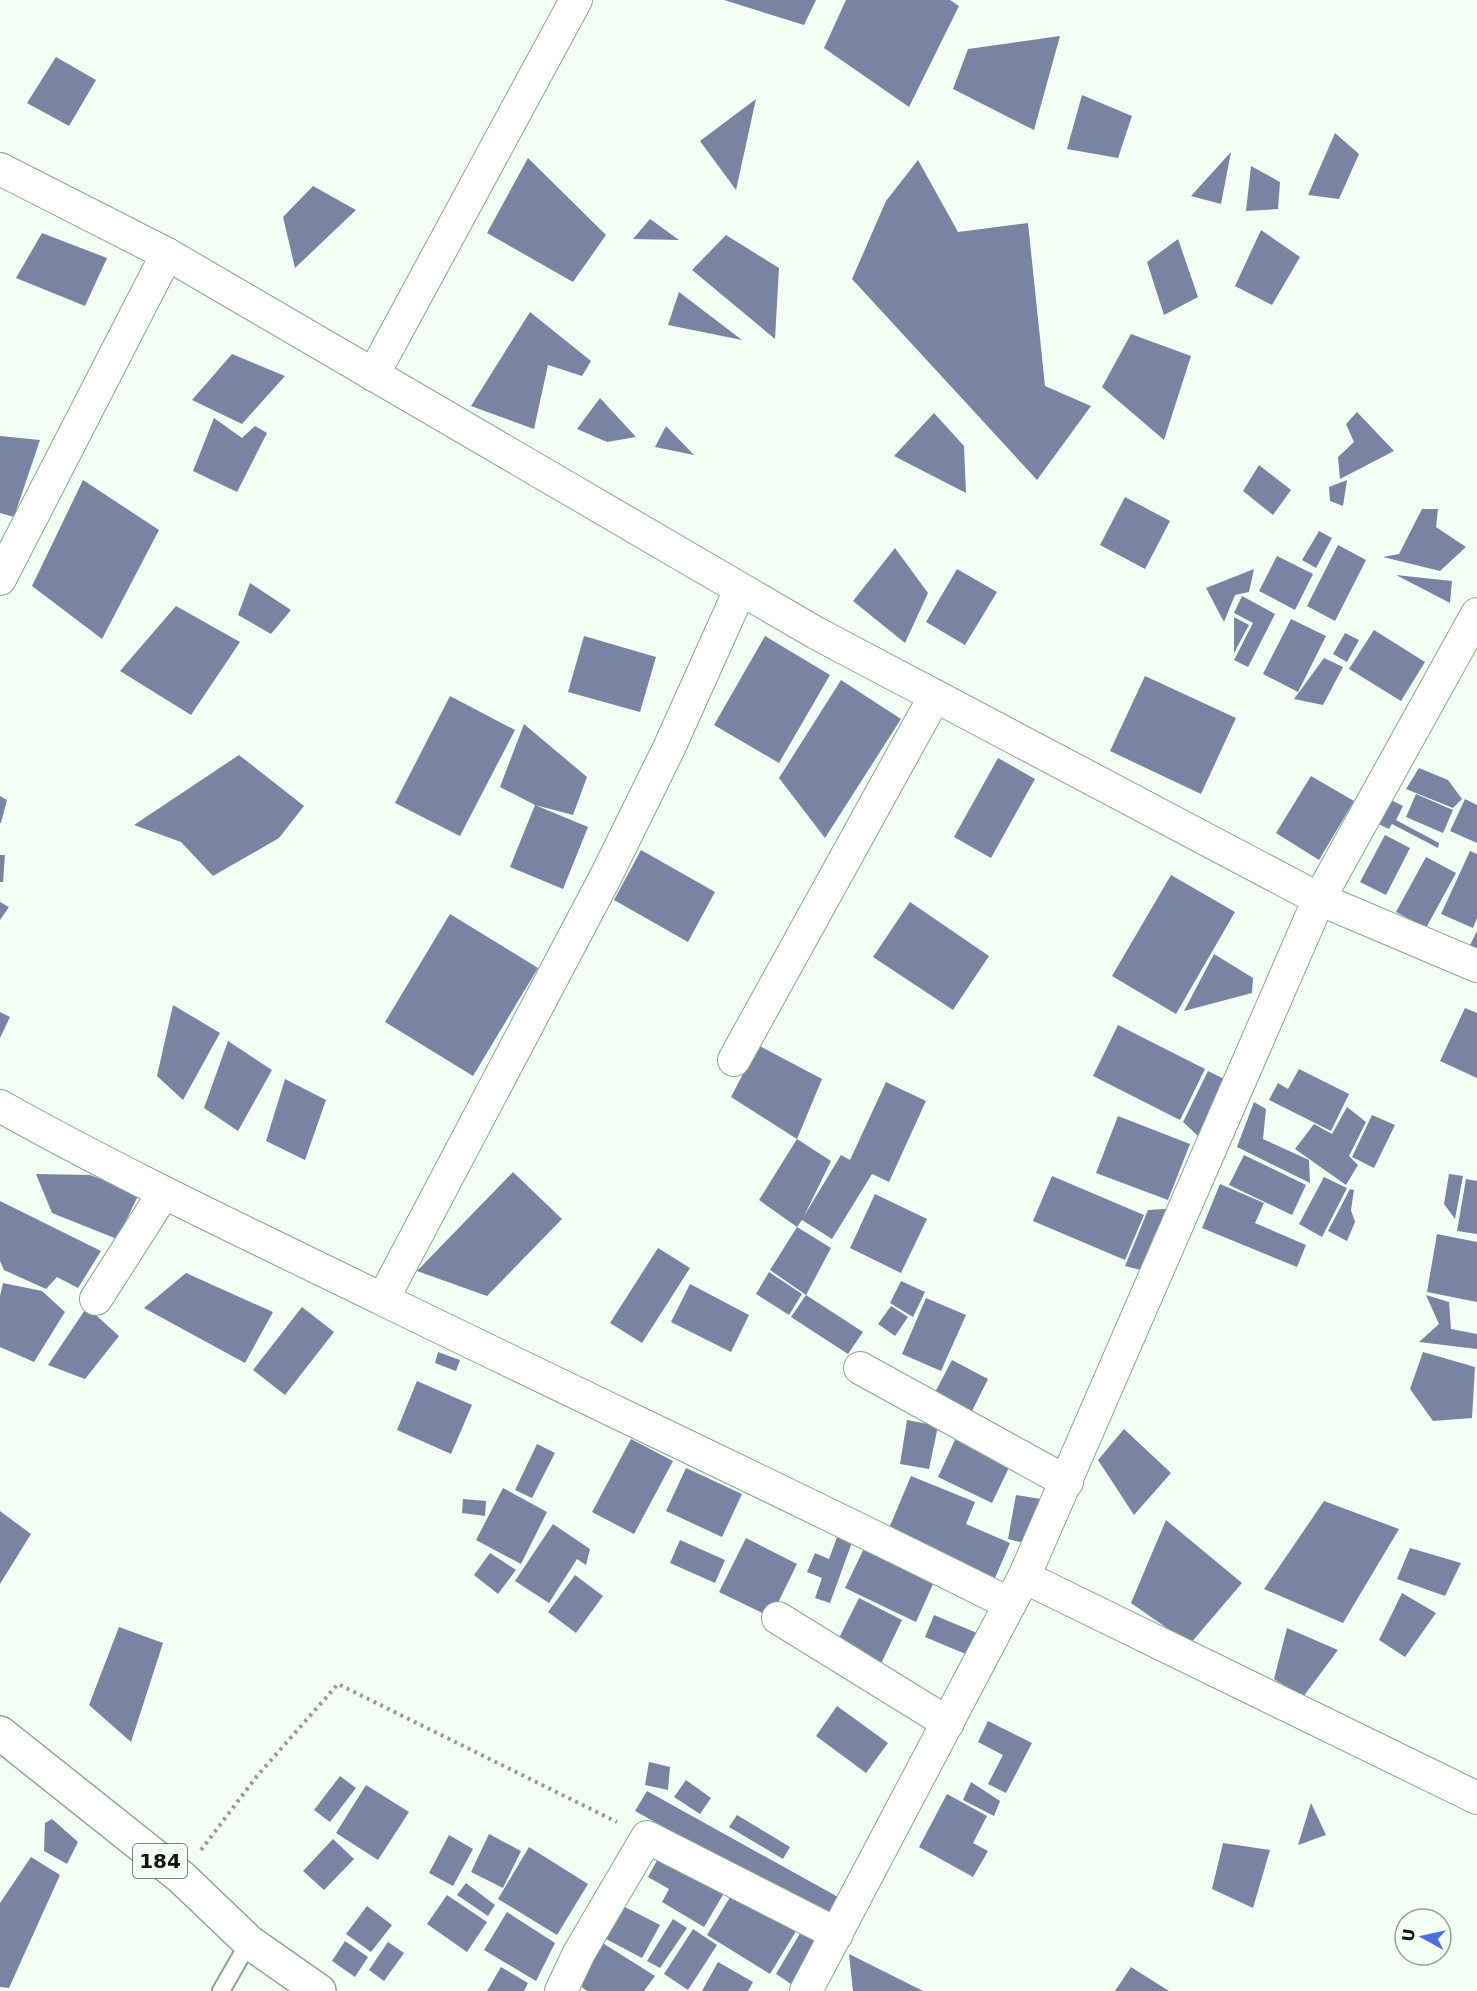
<svg xmlns="http://www.w3.org/2000/svg" width="1477" height="1991" viewBox="0 0 1477 1991" font-family="'DejaVu Sans',sans-serif">
<style>
.building{fill:#7984a2}
.lines{fill:none;stroke-linecap:round;stroke-linejoin:round}
.service-casing{stroke:#8ba68d;stroke-width:20}
.minor-casing{stroke:#8ba68d;stroke-width:34}
.primary-casing{stroke:#8ba68d;stroke-width:36}
.path{stroke:#919d92;stroke-width:4;stroke-dasharray:3 4.5;stroke-linecap:butt}
.service{stroke:#fff;stroke-width:16}
.minor{stroke:#fff;stroke-width:32}
.primary{stroke:#fff;stroke-width:33}
.labels{text-anchor:middle;stroke-width:4.5;stroke-linejoin:round;paint-order:stroke}
.shield{fill:#f3fff4;stroke:#515c52;stroke-width:1.5}
.shield-label{font-size:20px;font-weight:bold;fill:#0b160c}
</style>
<rect width="100%" height="100%" fill="#f3fff4"/>
<g class="building">
<polygon points="724,0 816,0 804,25"/>
<polygon points="846,0 950,0 959,6 909,107 824,48"/>
<polygon points="1060,36 1034,130 953,89 968,49"/>
<polygon points="56,57 96,80 69,126 27,103"/>
<polygon points="1082,95 1132,116 1118,158 1067,149"/>
<polygon points="756,99 736,190 700,141"/>
<polygon points="1335,133 1359,154 1339,199 1308,195"/>
<polygon points="1231,152 1221,204 1191,196"/>
<polygon points="528,158 606,235 573,282 487,233"/>
<polygon points="918,160 958,232 1028,223 1045,386 1091,406 1037,480 852,279 886,201"/>
<polygon points="1251,166 1280,182 1278,209 1246,211"/>
<polygon points="313,186 356,210 295,268 283,217"/>
<polygon points="650,219 679,240 633,239"/>
<polygon points="1261,230 1300,257 1272,305 1235,286"/>
<polygon points="42,233 107,258 85,306 16,278"/>
<polygon points="726,235 779,268 775,339 692,270"/>
<polygon points="1178,239 1198,297 1164,315 1147,262"/>
<polygon points="679,292 742,340 668,325"/>
<polygon points="530,312 591,361 582,376 548,365 534,429 471,406"/>
<polygon points="1131,334 1191,356 1164,440 1102,387"/>
<polygon points="232,354 285,376 242,424 192,400"/>
<polygon points="600,398 636,437 607,442 577,429"/>
<polygon points="1357,412 1394,451 1340,479 1338,457 1354,442 1346,424"/>
<polygon points="934,413 964,446 966,493 894,456"/>
<polygon points="214,418 242,438 255,426 267,433 237,492 193,471"/>
<polygon points="666,426 694,455 655,447"/>
<polygon points="0,436 40,440 14,517 0,513"/>
<polygon points="1259,465 1291,490 1273,515 1243,491"/>
<polygon points="83,480 159,530 102,639 32,586"/>
<polygon points="1347,480 1343,506 1330,501 1329,487"/>
<polygon points="1125,497 1170,521 1145,569 1100,545"/>
<polygon points="1422,509 1438,509 1436,527 1466,547 1440,571 1383,557 1399,554"/>
<polygon points="1319,531 1332,538 1316,568 1302,560"/>
<polygon points="1338,545 1366,560 1335,621 1307,606"/>
<polygon points="895,548 928,593 905,643 853,601"/>
<polygon points="1277,556 1313,574 1295,610 1259,591"/>
<polygon points="957,569 997,592 965,645 926,622"/>
<polygon points="1254,569 1249,592 1235,595 1224,622 1206,588"/>
<polygon points="1396,575 1452,581 1450,603"/>
<polygon points="250,583 291,610 271,634 238,615"/>
<polygon points="1242,596 1275,614 1248,667 1234,660 1253,623 1234,613"/>
<polygon points="176,606 240,642 191,715 120,671"/>
<polygon points="1234,617 1249,625 1234,653"/>
<polygon points="1291,619 1326,636 1298,692 1263,674"/>
<polygon points="1374,630 1425,662 1401,701 1349,669"/>
<polygon points="1345,633 1359,640 1347,662 1333,654"/>
<polygon points="584,636 656,657 640,712 568,692"/>
<polygon points="765,636 830,675 779,763 714,725"/>
<polygon points="1324,658 1343,667 1323,705 1294,699"/>
<polygon points="1145,676 1236,718 1201,794 1110,751"/>
<polygon points="841,680 901,719 825,838 779,778"/>
<polygon points="450,696 515,730 460,836 395,803"/>
<polygon points="524,724 587,777 573,815 535,805 588,827 563,889 510,867 535,805 500,787"/>
<polygon points="239,755 304,806 279,838 213,876 181,842 134,825"/>
<polygon points="998,758 1035,779 991,858 954,837"/>
<polygon points="1419,768 1448,780 1462,799 1453,808 1406,789"/>
<polygon points="1311,776 1354,801 1319,860 1276,833"/>
<polygon points="1416,794 1453,810 1443,833 1406,817"/>
<polygon points="0,796 7,800 1,823 0,823"/>
<polygon points="1389,799 1403,806 1396,820 1439,843 1438,848 1392,824 1389,829 1376,823"/>
<polygon points="1465,799 1477,805 1477,843 1450,831"/>
<polygon points="1385,835 1410,848 1386,895 1360,882"/>
<polygon points="641,850 715,892 688,942 614,900"/>
<polygon points="1470,851 1477,854 1477,918 1473,928 1441,914"/>
<polygon points="0,855 5,855 3,882 0,882"/>
<polygon points="1426,857 1456,873 1426,928 1396,912"/>
<polygon points="1171,875 1235,912 1176,1014 1112,976"/>
<polygon points="0,902 9,907 0,920"/>
<polygon points="910,902 989,956 953,1010 873,957"/>
<polygon points="450,914 538,968 473,1076 385,1022"/>
<polygon points="1477,931 1477,949 1470,945"/>
<polygon points="1214,954 1253,978 1252,993 1184,1011"/>
<polygon points="173,1005 220,1033 183,1100 157,1076"/>
<polygon points="1465,1008 1477,1013 1477,1078 1440,1061"/>
<polygon points="0,1012 10,1017 0,1038"/>
<polygon points="1118,1025 1205,1069 1180,1120 1093,1076"/>
<polygon points="228,1041 272,1070 238,1131 204,1108"/>
<polygon points="758,1045 822,1079 797,1139 731,1097"/>
<polygon points="1299,1069 1349,1094 1331,1131 1269,1100 1278,1083 1288,1089"/>
<polygon points="1208,1071 1230,1082 1200,1138 1183,1122"/>
<polygon points="285,1079 326,1100 305,1160 266,1141"/>
<polygon points="886,1082 926,1101 889,1182 872,1174 832,1239 802,1220 797,1227 759,1200 797,1139 831,1161 804,1216 841,1155 850,1160"/>
<polygon points="1254,1102 1266,1109 1263,1139 1309,1160 1310,1183 1237,1147"/>
<polygon points="1347,1107 1366,1122 1349,1156 1358,1165 1346,1185 1295,1149 1314,1124 1332,1134"/>
<polygon points="1372,1115 1395,1125 1374,1168 1352,1157"/>
<polygon points="1118,1116 1190,1144 1168,1200 1096,1173"/>
<polygon points="1244,1155 1306,1185 1292,1215 1229,1185"/>
<polygon points="513,1172 562,1219 487,1296 417,1271"/>
<polygon points="36,1174 90,1175 139,1194 117,1239 52,1213"/>
<polygon points="1449,1174 1463,1176 1455,1219 1444,1204"/>
<polygon points="1052,1176 1144,1215 1125,1260 1033,1221"/>
<polygon points="1324,1177 1347,1188 1322,1237 1299,1224"/>
<polygon points="1466,1179 1477,1181 1477,1234 1457,1231"/>
<polygon points="1220,1184 1264,1203 1255,1223 1306,1245 1297,1267 1202,1228"/>
<polygon points="1350,1189 1354,1190 1351,1210 1355,1222 1347,1241 1328,1231"/>
<polygon points="875,1194 927,1219 901,1273 850,1248"/>
<polygon points="0,1201 101,1251 78,1288 57,1277 46,1289 4,1270 0,1261"/>
<polygon points="1180,1208 1168,1235 1154,1236 1141,1270 1125,1266 1148,1210"/>
<polygon points="797,1227 831,1248 806,1295 770,1270"/>
<polygon points="1437,1234 1477,1242 1477,1302 1427,1292"/>
<polygon points="658,1248 690,1268 642,1343 610,1323"/>
<polygon points="769,1272 802,1294 789,1315 756,1294"/>
<polygon points="186,1273 273,1312 245,1363 144,1308"/>
<polygon points="901,1281 925,1292 913,1317 890,1303"/>
<polygon points="3,1283 42,1291 65,1312 34,1362 0,1347 0,1296"/>
<polygon points="690,1284 749,1315 731,1352 671,1322"/>
<polygon points="806,1295 863,1332 848,1354 791,1317"/>
<polygon points="1426,1295 1449,1302 1451,1329 1477,1334 1477,1349 1419,1342 1439,1324"/>
<polygon points="926,1298 966,1315 941,1371 902,1354"/>
<polygon points="891,1306 908,1317 895,1336 878,1324"/>
<polygon points="87,1307 119,1336 85,1379 48,1365"/>
<polygon points="302,1307 334,1332 285,1395 253,1370"/>
<polygon points="438,1352 460,1360 456,1371 435,1363"/>
<polygon points="1423,1352 1475,1367 1472,1418 1433,1421 1410,1389"/>
<polygon points="952,1360 988,1379 969,1417 932,1398"/>
<polygon points="417,1381 472,1405 451,1454 397,1430"/>
<polygon points="907,1420 938,1426 929,1469 900,1464"/>
<polygon points="1124,1429 1171,1473 1134,1515 1098,1460"/>
<polygon points="959,1431 1014,1457 992,1503 938,1477"/>
<polygon points="631,1439 673,1461 634,1534 592,1512"/>
<polygon points="537,1444 555,1453 532,1498 515,1490"/>
<polygon points="686,1468 742,1494 722,1537 666,1511"/>
<polygon points="911,1476 975,1502 966,1524 1010,1543 995,1578 887,1533"/>
<polygon points="503,1488 547,1512 521,1564 476,1540"/>
<polygon points="1016,1495 1041,1499 1032,1545 1008,1539"/>
<polygon points="463,1499 486,1501 485,1516 462,1513"/>
<polygon points="1324,1501 1399,1529 1343,1623 1264,1589"/>
<polygon points="0,1511 31,1534 0,1584"/>
<polygon points="1166,1520 1242,1583 1190,1644 1131,1603"/>
<polygon points="553,1524 590,1549 586,1565 577,1559 549,1603 515,1581"/>
<polygon points="840,1529 855,1534 830,1603 815,1598 822,1578 807,1572 815,1553 829,1559"/>
<polygon points="746,1538 797,1564 771,1617 719,1592"/>
<polygon points="680,1540 725,1560 715,1583 670,1563"/>
<polygon points="868,1540 938,1573 916,1622 845,1588"/>
<polygon points="1410,1548 1461,1563 1445,1596 1397,1579"/>
<polygon points="490,1553 516,1570 498,1594 474,1575"/>
<polygon points="575,1575 603,1596 576,1633 548,1612"/>
<polygon points="1402,1593 1436,1613 1405,1657 1379,1640"/>
<polygon points="859,1598 902,1620 878,1670 834,1648"/>
<polygon points="934,1615 977,1633 968,1655 925,1637"/>
<polygon points="119,1627 163,1643 131,1742 89,1705"/>
<polygon points="1287,1628 1338,1650 1303,1697 1274,1679"/>
<polygon points="837,1706 888,1743 866,1773 816,1736"/>
<polygon points="988,1721 1032,1743 1006,1793 988,1784 1003,1755 978,1742"/>
<polygon points="649,1762 670,1767 668,1790 645,1785"/>
<polygon points="340,1776 356,1788 330,1822 314,1810"/>
<polygon points="686,1780 711,1798 700,1814 674,1797"/>
<polygon points="971,1782 1000,1801 994,1816 963,1800"/>
<polygon points="366,1785 409,1812 378,1860 336,1833"/>
<polygon points="647,1791 838,1897 827,1917 635,1811"/>
<polygon points="947,1794 987,1816 973,1843 988,1851 973,1877 919,1847"/>
<polygon points="1311,1803 1326,1835 1298,1845"/>
<polygon points="737,1815 790,1847 783,1859 729,1827"/>
<polygon points="52,1819 78,1842 67,1864 44,1851 45,1823"/>
<polygon points="489,1834 521,1851 503,1888 471,1872"/>
<polygon points="449,1835 473,1849 453,1886 429,1873"/>
<polygon points="333,1839 354,1859 324,1890 303,1871"/>
<polygon points="1223,1843 1270,1850 1253,1908 1212,1889"/>
<polygon points="529,1847 588,1884 557,1935 498,1899"/>
<polygon points="660,1855 724,1893 704,1927 662,1902 669,1889 648,1877"/>
<polygon points="31,1857 60,1875 9,1988 0,1987 0,1903"/>
<polygon points="466,1883 495,1905 488,1916 457,1895"/>
<polygon points="735,1889 798,1928 770,1974 707,1935"/>
<polygon points="447,1895 487,1922 467,1952 427,1924"/>
<polygon points="367,1906 392,1925 371,1952 346,1934"/>
<polygon points="623,1906 660,1925 642,1958 606,1939"/>
<polygon points="507,1912 555,1943 536,1981 484,1950"/>
<polygon points="673,1919 687,1928 660,1968 647,1961"/>
<polygon points="805,1925 824,1937 794,1986 776,1974"/>
<polygon points="693,1929 717,1945 688,1990 664,1974"/>
<polygon points="345,1941 368,1957 355,1977 332,1961"/>
<polygon points="388,1942 404,1953 384,1981 369,1970"/>
<polygon points="601,1942 655,1976 644,1991 587,1991 574,1981"/>
<polygon points="849,1954 923,1991 853,1991"/>
<polygon points="718,1962 753,1982 748,1991 702,1991"/>
<polygon points="501,1967 528,1983 524,1991 487,1991"/>
<polygon points="1131,1967 1169,1991 1115,1991"/>
</g>
<g class="lines">
<defs>
<polyline id="service" points="221,1991 249,1942"/>
<g id="minor">
<polyline points="0,169 167,254 816,633 1319,899 1477,966"/>
<polyline points="373,375 576,0"/>
<polyline points="0,579 167,254"/>
<polyline points="734,1060 935,696"/>
<path d="M 0,1106 C 125,1176 255,1237 384,1300 C 593,1402 803,1500 1010,1604"/>
<polyline points="96,1299 163,1194"/>
<polyline points="383,1299 605,878 669,748 740,590"/>
<polyline points="860,1368 1067,1482"/>
<polyline points="1024,1577 1477,1798"/>
<polyline points="778,1618 948,1723"/>
<polyline points="561,1991 579,1953 647,1837 837,1934"/>
<polyline points="806,1991 1024,1577 1319,899 1477,614"/>
</g>
<polyline id="primary" points="0,1733 181,1877 249,1942 319,1991"/>
</defs>
<use href="#service" class="service-casing"/>
<use href="#minor" class="minor-casing"/>
<use href="#primary" class="primary-casing"/>
<polyline class="path" points="201,1850 257,1776 338,1684 617,1822"/>
<use href="#service" class="service"/>
<use href="#minor" class="minor"/>
<use href="#primary" class="primary"/>
</g>
<g class="labels">
<rect class="shield" x="133" y="1844" width="54" height="34" rx="4.5"/>
<g class="shield-label">
<text x="160" y="1868">184</text>
</g>
</g>
<g transform="translate(1423 1937) rotate(278)"><circle r="28" fill="#f3fff4" stroke="#96a297" stroke-width="1.5"/>
<path d="M0-4.5L10 22L0 15L-10 22Z" fill="#4f6ce1"/>
<text y="-9" font-size="16" font-weight="bold" text-anchor="middle" fill="#0b160c">U</text>
</g>
</svg>
